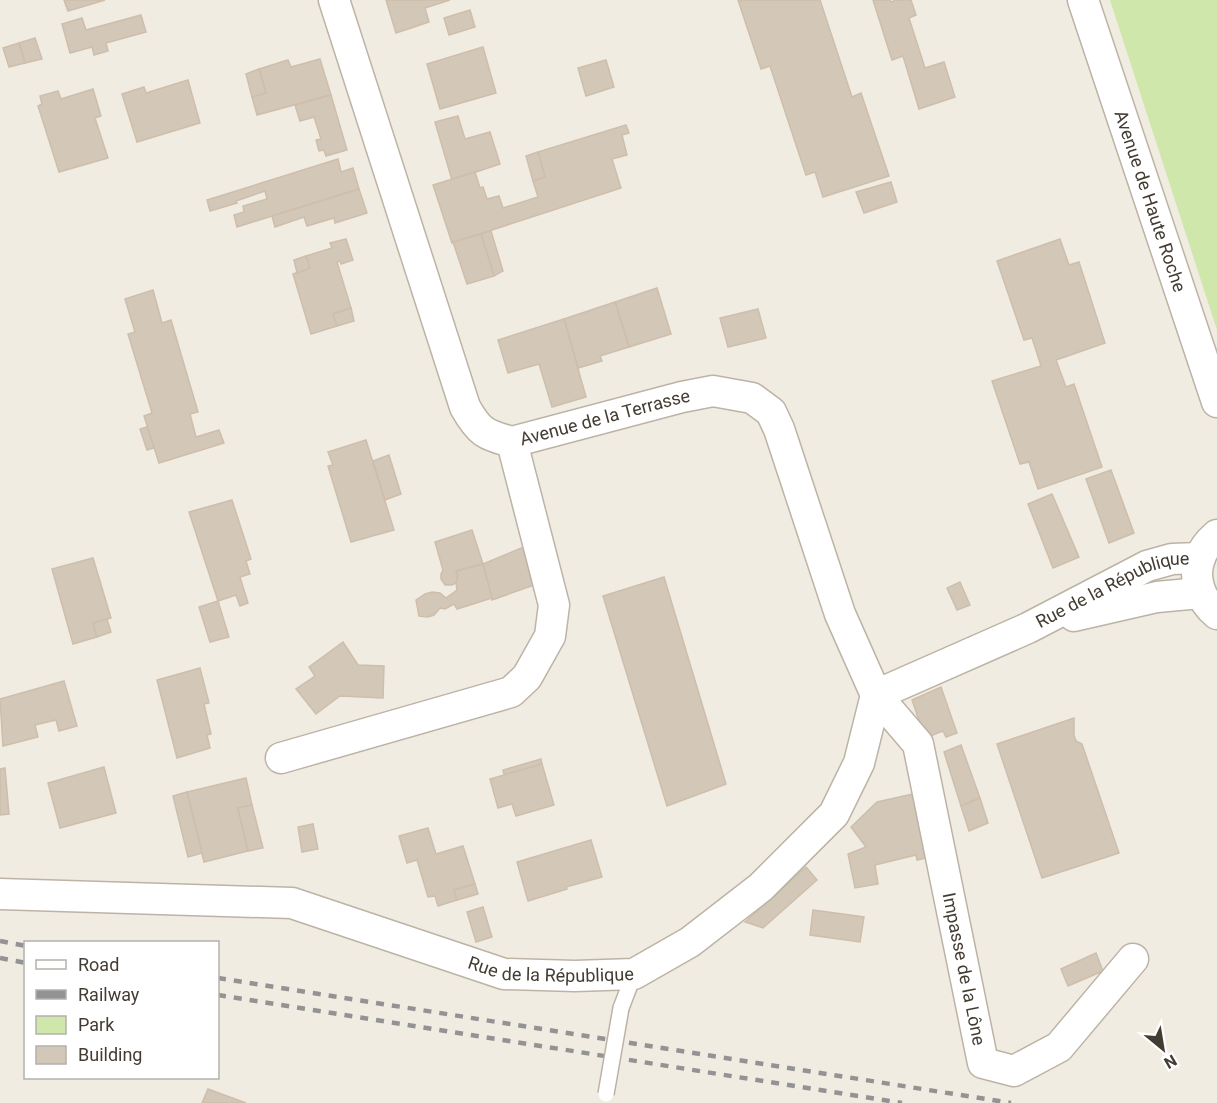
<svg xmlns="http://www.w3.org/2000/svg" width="1217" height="1103" viewBox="0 0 1217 1103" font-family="Roboto,sans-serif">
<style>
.green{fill:#cfe7aa}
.building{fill:#d3c7b8;stroke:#cebeab;stroke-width:1.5}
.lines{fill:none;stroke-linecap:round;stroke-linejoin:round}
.lane-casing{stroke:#bdb3a5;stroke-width:18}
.street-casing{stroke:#bdb3a5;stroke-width:33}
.lane{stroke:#fff;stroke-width:15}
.street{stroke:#fff;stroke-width:30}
.rail{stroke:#939393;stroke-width:4.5;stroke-dasharray:8 8;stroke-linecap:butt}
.lane-bridge-casing{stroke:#bdb3a5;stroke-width:18;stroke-linecap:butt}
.lane-bridge{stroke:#fff;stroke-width:15}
.labels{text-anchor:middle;stroke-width:5;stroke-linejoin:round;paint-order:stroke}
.street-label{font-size:18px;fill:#433c33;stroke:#fff}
</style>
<rect width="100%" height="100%" fill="#f1ece2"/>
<polygon class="green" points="1110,0 1217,0 1217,330"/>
<g class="building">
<polygon points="64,0 105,0 68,11"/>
<polygon points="386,0 450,0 425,8 429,22 396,33"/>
<polygon points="738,0 820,0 852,97 861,93 889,176 823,197 815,172 806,175 770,66 761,69"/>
<polygon points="873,0 890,0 891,2 896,0 911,0 916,15 909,18 925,68 944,62 955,97 919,109 903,56 892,60"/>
<polygon points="470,10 475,27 449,35 444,18"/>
<polygon points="141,15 146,32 106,43 108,51 94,55 92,47 70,53 62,24 82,18 86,30"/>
<polygon points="35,38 42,59 25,63 19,43"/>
<polygon points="19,43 25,63 9,67 3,48"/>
<polygon points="483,47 496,93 440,109 427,64"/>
<polygon points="320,59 331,95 257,115 252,97 266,93 259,69 288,60 291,67"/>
<polygon points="606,60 614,87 586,96 578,68"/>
<polygon points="259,69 266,93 252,97 246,74"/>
<polygon points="188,80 200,123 137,142 122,94 144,87 146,93"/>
<polygon points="93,89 101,116 95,118 108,158 59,172 38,106 42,104 40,96 58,91 61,99"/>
<polygon points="331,95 347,150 326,156 324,150 319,151 316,140 321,139 314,117 300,121 295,105"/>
<polygon points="458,116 465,139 490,132 500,164 452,180 435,122"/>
<polygon points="626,125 629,133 622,135 627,155 612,159 621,188 452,243 433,185 475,172 480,188 483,187 487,199 499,196 503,208 538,197 533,181 545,177 538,152"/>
<polygon points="538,152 545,177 533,181 526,156"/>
<polygon points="338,159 341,172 353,168 359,189 237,227 234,215 244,212 243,206 267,199 265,191 236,201 237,203 210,211 207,200"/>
<polygon points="891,182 897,202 864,213 856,192"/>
<polygon points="359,189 367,213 335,223 334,218 307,226 304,217 275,227 272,216"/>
<polygon points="491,231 503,271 494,276 481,234"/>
<polygon points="481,234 494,276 467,284 453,242"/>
<polygon points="346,239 353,260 341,264 340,261 337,262 351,308 333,314 337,326 311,334 293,274 310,268 306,256 332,248 330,243"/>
<polygon points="1060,239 1069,265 1079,262 1105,343 1056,360 1066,387 1074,384 1102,467 1038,489 1029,462 1020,464 992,381 1041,366 1032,338 1024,340 997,261"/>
<polygon points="306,256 310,268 297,273 294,260"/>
<polygon points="657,288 671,334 629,347 615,302"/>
<polygon points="153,290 162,323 171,320 198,412 190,414 196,437 219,430 224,443 159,463 144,416 152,413 128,334 135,332 125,299"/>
<polygon points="615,302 629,347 600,356 602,361 578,368 564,319"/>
<polygon points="351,308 354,321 337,326 333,314"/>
<polygon points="758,309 766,338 728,347 720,318"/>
<polygon points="564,319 586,397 552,407 539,364 508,373 498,340"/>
<polygon points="147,427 154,448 147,450 140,429"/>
<polygon points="366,440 394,530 351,542 328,466 333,465 328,452"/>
<polygon points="389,455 401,494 385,500 373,461"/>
<polygon points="1111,470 1134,533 1109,543 1086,479"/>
<polygon points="1052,494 1079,557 1053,568 1028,504"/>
<polygon points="232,500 251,559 246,561 250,574 240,577 248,603 240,606 236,595 218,601 189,512"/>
<polygon points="472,530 483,564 456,571 458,575 457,582 452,585 445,585 441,579 441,574 443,570 435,542"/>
<polygon points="526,546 537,584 492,600 483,564"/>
<polygon points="93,558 111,618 93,623 97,637 73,644 52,569"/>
<polygon points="483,564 492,598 457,609 454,604 445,609 440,608 434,615 428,617 419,616 416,600 425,594 432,592 440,593 446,598 457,590 456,583 458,575 456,571"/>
<polygon points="664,577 726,784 667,806 603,596"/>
<polygon points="960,582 970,605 957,610 947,588"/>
<polygon points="218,601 229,637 210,642 199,607"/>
<polygon points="107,619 111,632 97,637 93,623"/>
<polygon points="343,642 358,665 384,666 383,698 340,696 316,714 296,689 315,676 309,667"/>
<polygon points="200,668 209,703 204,704 211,734 207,735 210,748 177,758 157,680"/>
<polygon points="64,681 77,726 59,731 56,720 35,725 38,737 3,746 0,699"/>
<polygon points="941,687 957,733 946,737 943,731 925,738 912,700"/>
<polygon points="1074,718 1074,735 1076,741 1082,744 1119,853 1042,878 997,744"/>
<polygon points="961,745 980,798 961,806 944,752"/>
<polygon points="541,759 542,764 504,775 503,770"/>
<polygon points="542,764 554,805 516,816 512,804 498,808 490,779"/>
<polygon points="104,767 116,813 60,828 48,783"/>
<polygon points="5,768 9,814 0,815 0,769"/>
<polygon points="246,778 252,805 238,808 248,851 204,862 187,792"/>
<polygon points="187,792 202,853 188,857 173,796"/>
<polygon points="913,794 926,858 917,860 916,855 875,865 878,884 855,888 848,854 866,847 851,827 877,802"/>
<polygon points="980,798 988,823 969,831 961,806"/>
<polygon points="252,805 263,848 248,851 238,808"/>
<polygon points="313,824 318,849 302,852 298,827"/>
<polygon points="428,828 436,854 463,846 475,884 454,890 457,900 438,906 435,896 428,897 417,860 407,863 399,836"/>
<polygon points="591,840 602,877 566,887 567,889 528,901 517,862"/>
<polygon points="806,867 817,880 763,928 745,922"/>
<polygon points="475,884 478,894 457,900 454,890"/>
<polygon points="483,907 492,937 476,942 467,912"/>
<polygon points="813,910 864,917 860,942 810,935"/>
<polygon points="1096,953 1103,971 1068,986 1061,969"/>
<polygon points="208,1089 246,1103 202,1103"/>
</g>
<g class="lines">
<defs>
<polyline id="lane" points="621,1008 634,974"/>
<g id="street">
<path id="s1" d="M 334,0 L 465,407 C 479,432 485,435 512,442 L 682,397 L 713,391 L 752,398 L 771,412 L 779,429 L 840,614 L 876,695 L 918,744 L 983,1063 L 1014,1071 L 1059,1047 L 1133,959"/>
<path id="s2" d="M 1083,0 L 1217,402"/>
<path d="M 1217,535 C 1210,541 1203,549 1200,558 C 1192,578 1201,601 1217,614"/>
<polyline points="1074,616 1157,597 1200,593"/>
<path id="s3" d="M 876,695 L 1028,628 L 1147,566 L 1172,559 L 1200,558"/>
<polyline points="281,758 511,692 527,677 550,636 554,605 512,442"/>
<path id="s4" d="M 0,894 L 292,903 L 504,974 L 575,976 L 634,974 L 690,942 L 761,887 L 834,814 L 859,763 L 876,695"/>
</g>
</defs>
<use href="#lane" class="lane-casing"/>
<use href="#street" class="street-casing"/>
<use href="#lane" class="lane"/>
<use href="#street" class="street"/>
<g class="rail">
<polyline points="0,941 26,946"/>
<polyline points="0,958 26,963"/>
<polyline points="218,978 1011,1103"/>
<polyline points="218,995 902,1103"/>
</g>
<defs>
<polyline id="lane-bridge" points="606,1094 621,1008"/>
</defs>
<use href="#lane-bridge" class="lane-bridge-casing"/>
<use href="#lane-bridge" class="lane-bridge"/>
</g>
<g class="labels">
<g class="street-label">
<text dy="6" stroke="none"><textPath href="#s2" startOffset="212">Avenue de Haute Roche</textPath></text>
<text dy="6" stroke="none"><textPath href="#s1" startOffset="585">Avenue de la Terrasse</textPath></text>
<text dy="6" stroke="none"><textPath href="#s3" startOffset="260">Rue de la République</textPath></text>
<text dy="6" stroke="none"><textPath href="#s4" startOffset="562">Rue de la République</textPath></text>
<text dy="6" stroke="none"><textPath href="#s1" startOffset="1356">Impasse de la Lône</textPath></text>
</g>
</g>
<rect x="24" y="941" width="195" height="138" fill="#ffffff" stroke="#b4b1ad" stroke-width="1.5"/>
<rect x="36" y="960" width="30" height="9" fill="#ffffff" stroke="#b4b1ad" stroke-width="1.5"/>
<text x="78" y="971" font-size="18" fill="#433c33">Road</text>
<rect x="36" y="990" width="30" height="9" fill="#939393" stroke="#b4b1ad" stroke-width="1.5"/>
<text x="78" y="1001" font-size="18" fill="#433c33">Railway</text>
<rect x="36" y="1016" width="30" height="18" fill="#cfe7aa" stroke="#b4b1ad" stroke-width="1.5"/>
<text x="78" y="1031" font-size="18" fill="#433c33">Park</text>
<rect x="36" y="1046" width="30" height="18" fill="#d3c7b8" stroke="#b4b1ad" stroke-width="1.5"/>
<text x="78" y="1061" font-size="18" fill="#433c33">Building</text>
<g transform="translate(1163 1049) rotate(150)" stroke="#ffffff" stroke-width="4.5" paint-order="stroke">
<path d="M0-4.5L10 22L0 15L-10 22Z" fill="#433c33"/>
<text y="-9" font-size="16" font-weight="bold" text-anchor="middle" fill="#433c33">N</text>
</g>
</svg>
